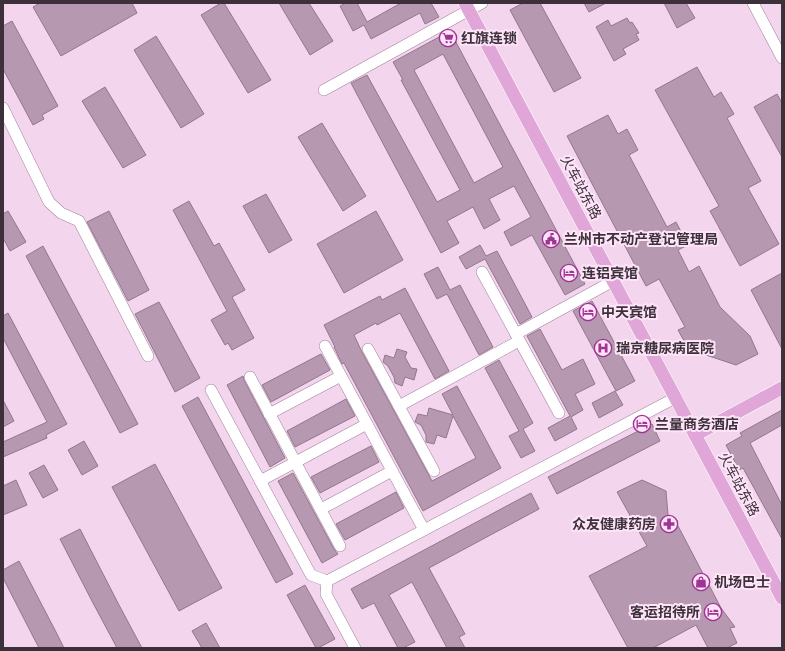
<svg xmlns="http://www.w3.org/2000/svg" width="785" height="651" viewBox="0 0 785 651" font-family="Jost,'Noto Sans SC',sans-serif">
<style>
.building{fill:#b698b0;stroke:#93778e;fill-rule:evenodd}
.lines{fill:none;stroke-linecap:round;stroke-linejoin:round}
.minor-casing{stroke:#a0839a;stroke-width:12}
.major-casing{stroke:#fff;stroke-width:14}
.minor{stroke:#fff;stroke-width:11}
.major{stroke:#e0a6d8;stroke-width:13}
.labels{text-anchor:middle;stroke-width:4;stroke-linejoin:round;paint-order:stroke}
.poi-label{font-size:14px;font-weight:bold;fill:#3c303a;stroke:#fee4f8;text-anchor:start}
.street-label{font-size:14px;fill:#3c303a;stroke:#fee4f8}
</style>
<rect width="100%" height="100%" fill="#f4d5ee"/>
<g class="building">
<polygon points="40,3 132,3 137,13 61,56 33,7"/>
<polygon points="221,3 224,3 271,80 248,93 201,15"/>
<polygon points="279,3 309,3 333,41 310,55"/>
<polygon points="346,3 357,3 367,22 401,3 431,3 439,17 425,24 420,13 371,39 364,25 353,31 340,6"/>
<polygon points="523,3 540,3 581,78 554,92 510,10"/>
<polygon points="584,3 606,3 589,12"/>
<polygon points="664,3 686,3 695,18 677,28"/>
<polygon points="627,18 630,23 632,22 639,33 636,34 639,40 623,49 626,54 614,61 596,27 608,20 611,26"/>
<polygon points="12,21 58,106 42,115 44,119 33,125 3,69 3,26"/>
<path d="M 450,31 L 585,284 L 565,295 L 532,235 L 511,246 L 504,232 L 531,217 L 514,186 L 489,199 L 500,220 L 484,229 L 473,207 L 447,221 L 459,243 L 441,253 L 351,83 L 367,75 L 437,202 L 460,190 L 401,80 L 403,80 L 393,62 ZM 443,54 L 503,167 L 474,183 L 414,70 Z"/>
<polygon points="156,36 204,114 181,128 134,50"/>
<polygon points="697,67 714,97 721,92 734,114 727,118 761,181 748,188 779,244 740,266 710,211 719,206 655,90"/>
<polygon points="105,87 146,155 123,168 82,101"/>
<polygon points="777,94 782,103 782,157 754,107"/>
<polygon points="608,115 618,134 627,129 638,150 629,155 667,227 676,222 688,245 678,250 689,272 699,266 720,307 750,336 758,354 736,365 706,355 700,344 689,350 678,330 685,327 659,279 646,286 567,136"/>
<polygon points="322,123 366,196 343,211 298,137"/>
<polygon points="266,194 292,240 269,253 243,206"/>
<polygon points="189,201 214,246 219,243 245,290 232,297 254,338 232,350 228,343 225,345 211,320 227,311 173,210"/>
<polygon points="8,211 26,242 10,251 3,238 3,214"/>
<polygon points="109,211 149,290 128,301 87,222"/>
<polygon points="376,211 403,260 344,293 317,244"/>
<polygon points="480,245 486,256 497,251 532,317 520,324 485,259 466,269 459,257"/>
<polygon points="43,246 138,424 120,433 26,256"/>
<polygon points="438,267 450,290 460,285 493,347 479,355 447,294 437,299 424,274"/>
<polygon points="782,273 782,349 751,290"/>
<polygon points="405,288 449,371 435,379 400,313 377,325 376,323 354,335 362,352 432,481 476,458 453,416 446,438 437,435 434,444 426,442 426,435 421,425 415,422 418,414 427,416 429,408 453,415 442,394 457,386 501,468 423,511 344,363 342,364 334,347 335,347 324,325 380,296 382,300"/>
<polygon points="592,301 635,381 616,391 573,311"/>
<polygon points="159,302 200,378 175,392 135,314"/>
<polygon points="8,313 67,424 46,435 47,438 3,457 3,442 47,422 3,338 3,316"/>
<polygon points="540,329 562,370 583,359 595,384 575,394 583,410 571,417 577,429 555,441 548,428 570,416 527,336"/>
<polygon points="397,349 407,352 405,357 411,368 417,369 414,380 405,377 402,386 395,383 394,377 388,366 383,362 385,355 394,358"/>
<polygon points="321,354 330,370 271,402 262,385"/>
<polygon points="499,360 533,423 523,429 535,451 521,458 509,436 519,431 485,368"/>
<polygon points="243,376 244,380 285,458 270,467 227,385"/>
<polygon points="615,391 623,405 599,418 592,403"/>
<polygon points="198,397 293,574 276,583 182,406"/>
<polygon points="346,399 355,416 295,447 287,431"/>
<polygon points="3,400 14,421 3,427"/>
<polygon points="782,410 782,425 750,443 782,505 782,539 743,468 739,470 726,445 742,436 740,433"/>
<polygon points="652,424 660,441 557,494 548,477"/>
<polygon points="84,441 98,466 82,475 68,450"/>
<polygon points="371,446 379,462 320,493 311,477"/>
<polygon points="155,464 222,588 179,611 112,487"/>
<polygon points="44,465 58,490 43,498 29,473"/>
<polygon points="293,473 334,549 338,554 322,563 278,481"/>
<polygon points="16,480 27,505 3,515 3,486"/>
<polygon points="642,480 666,491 668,515 674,526 677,524 721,608 735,627 730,628 737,643 727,648 708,648 696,625 653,648 628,648 589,576 647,546 617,492"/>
<polygon points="396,492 404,508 345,540 336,524"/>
<polygon points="531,493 539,509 429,568 465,634 459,637 465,648 447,648 412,582 389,595 415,642 403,648 398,648 374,603 362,609 351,589"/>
<polygon points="80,529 119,605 142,648 117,648 93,603 60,539"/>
<polygon points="19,561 56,632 64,648 39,648 3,578 3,570"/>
<polygon points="305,585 335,639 318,648 316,648 287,595"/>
<polygon points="206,623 220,648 202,648 192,631"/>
</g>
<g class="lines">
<defs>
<g id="minor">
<polyline points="753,3 782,58"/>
<polyline points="324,90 482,3"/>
<polyline points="3,108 49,202 61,213 79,221 148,356"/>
<polyline points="482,272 559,413"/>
<polyline points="516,334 613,281"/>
<polyline points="325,346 424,530"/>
<polyline points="368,349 434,471"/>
<polyline points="250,377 340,546"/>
<polyline points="211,390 311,575 327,581 675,398"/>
<polyline points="399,406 519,341"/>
<polyline points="269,414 341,376"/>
<polyline points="260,481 367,424"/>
<polyline points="321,509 392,471"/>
<polyline points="327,581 326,594 355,648"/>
</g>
<g id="major">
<polyline points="465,3 782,598"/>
<polyline points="695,435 782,388"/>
</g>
</defs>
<use href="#minor" class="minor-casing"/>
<use href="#major" class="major-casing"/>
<use href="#minor" class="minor"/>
<use href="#major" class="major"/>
</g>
<defs>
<symbol id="supermarket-ring" viewBox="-11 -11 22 22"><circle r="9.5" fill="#fee4f8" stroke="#a03494" stroke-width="1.5"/><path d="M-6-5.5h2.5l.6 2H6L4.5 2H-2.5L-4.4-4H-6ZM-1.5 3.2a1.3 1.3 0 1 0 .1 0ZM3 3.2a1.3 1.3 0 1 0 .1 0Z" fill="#a03494"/></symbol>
<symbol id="civic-ring" viewBox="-11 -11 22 22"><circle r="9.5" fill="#fee4f8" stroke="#a03494" stroke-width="1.5"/><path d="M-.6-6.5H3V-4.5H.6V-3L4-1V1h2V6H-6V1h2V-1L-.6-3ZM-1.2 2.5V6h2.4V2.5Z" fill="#a03494"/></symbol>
<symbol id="hotel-ring" viewBox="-11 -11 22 22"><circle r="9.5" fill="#fee4f8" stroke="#a03494" stroke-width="1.5"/><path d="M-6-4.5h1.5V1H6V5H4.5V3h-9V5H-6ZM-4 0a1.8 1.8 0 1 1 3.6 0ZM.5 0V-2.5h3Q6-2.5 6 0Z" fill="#a03494"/></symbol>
<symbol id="hospital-ring" viewBox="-11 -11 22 22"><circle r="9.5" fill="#fee4f8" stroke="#a03494" stroke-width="1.5"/><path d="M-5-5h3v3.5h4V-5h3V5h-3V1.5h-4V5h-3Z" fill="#a03494"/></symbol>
<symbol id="pharmacy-ring" viewBox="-11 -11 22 22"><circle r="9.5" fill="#fee4f8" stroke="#a03494" stroke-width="1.5"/><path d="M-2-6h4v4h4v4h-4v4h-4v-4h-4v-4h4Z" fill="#a03494"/></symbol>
<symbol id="shop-ring" viewBox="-11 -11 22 22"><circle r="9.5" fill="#fee4f8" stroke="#a03494" stroke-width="1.5"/><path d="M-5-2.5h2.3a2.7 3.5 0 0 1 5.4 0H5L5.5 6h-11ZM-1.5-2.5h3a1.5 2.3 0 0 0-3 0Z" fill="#a03494"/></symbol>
</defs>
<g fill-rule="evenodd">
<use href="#supermarket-ring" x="438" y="28" width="20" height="20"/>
<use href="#civic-ring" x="541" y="229" width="20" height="20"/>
<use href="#hotel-ring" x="559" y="263" width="20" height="20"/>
<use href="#hotel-ring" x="578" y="302" width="20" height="20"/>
<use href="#hospital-ring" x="593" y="338" width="20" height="20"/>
<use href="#hotel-ring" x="632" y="414" width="20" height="20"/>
<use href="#pharmacy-ring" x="659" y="514" width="20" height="20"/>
<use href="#shop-ring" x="691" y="572" width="20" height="20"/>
<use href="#hotel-ring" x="703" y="602" width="20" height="20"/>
</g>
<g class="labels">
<g class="poi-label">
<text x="461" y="43">红旗连锁</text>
<text x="564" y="244">兰州市不动产登记管理局</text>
<text x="582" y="278">连铝宾馆</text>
<text x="601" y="317">中天宾馆</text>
<text x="616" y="353">瑞京糖尿病医院</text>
<text x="655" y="429">兰量商务酒店</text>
<text x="656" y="529" text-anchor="end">众友健康药房</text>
<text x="714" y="587">机场巴士</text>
<text x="700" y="617" text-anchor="end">客运招待所</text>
</g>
<g class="street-label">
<text transform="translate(581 187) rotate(62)" y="5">火车站东路</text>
<text transform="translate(739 484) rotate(62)" y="5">火车站东路</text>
</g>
</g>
<rect width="785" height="651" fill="none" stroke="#3c303a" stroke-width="8"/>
</svg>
